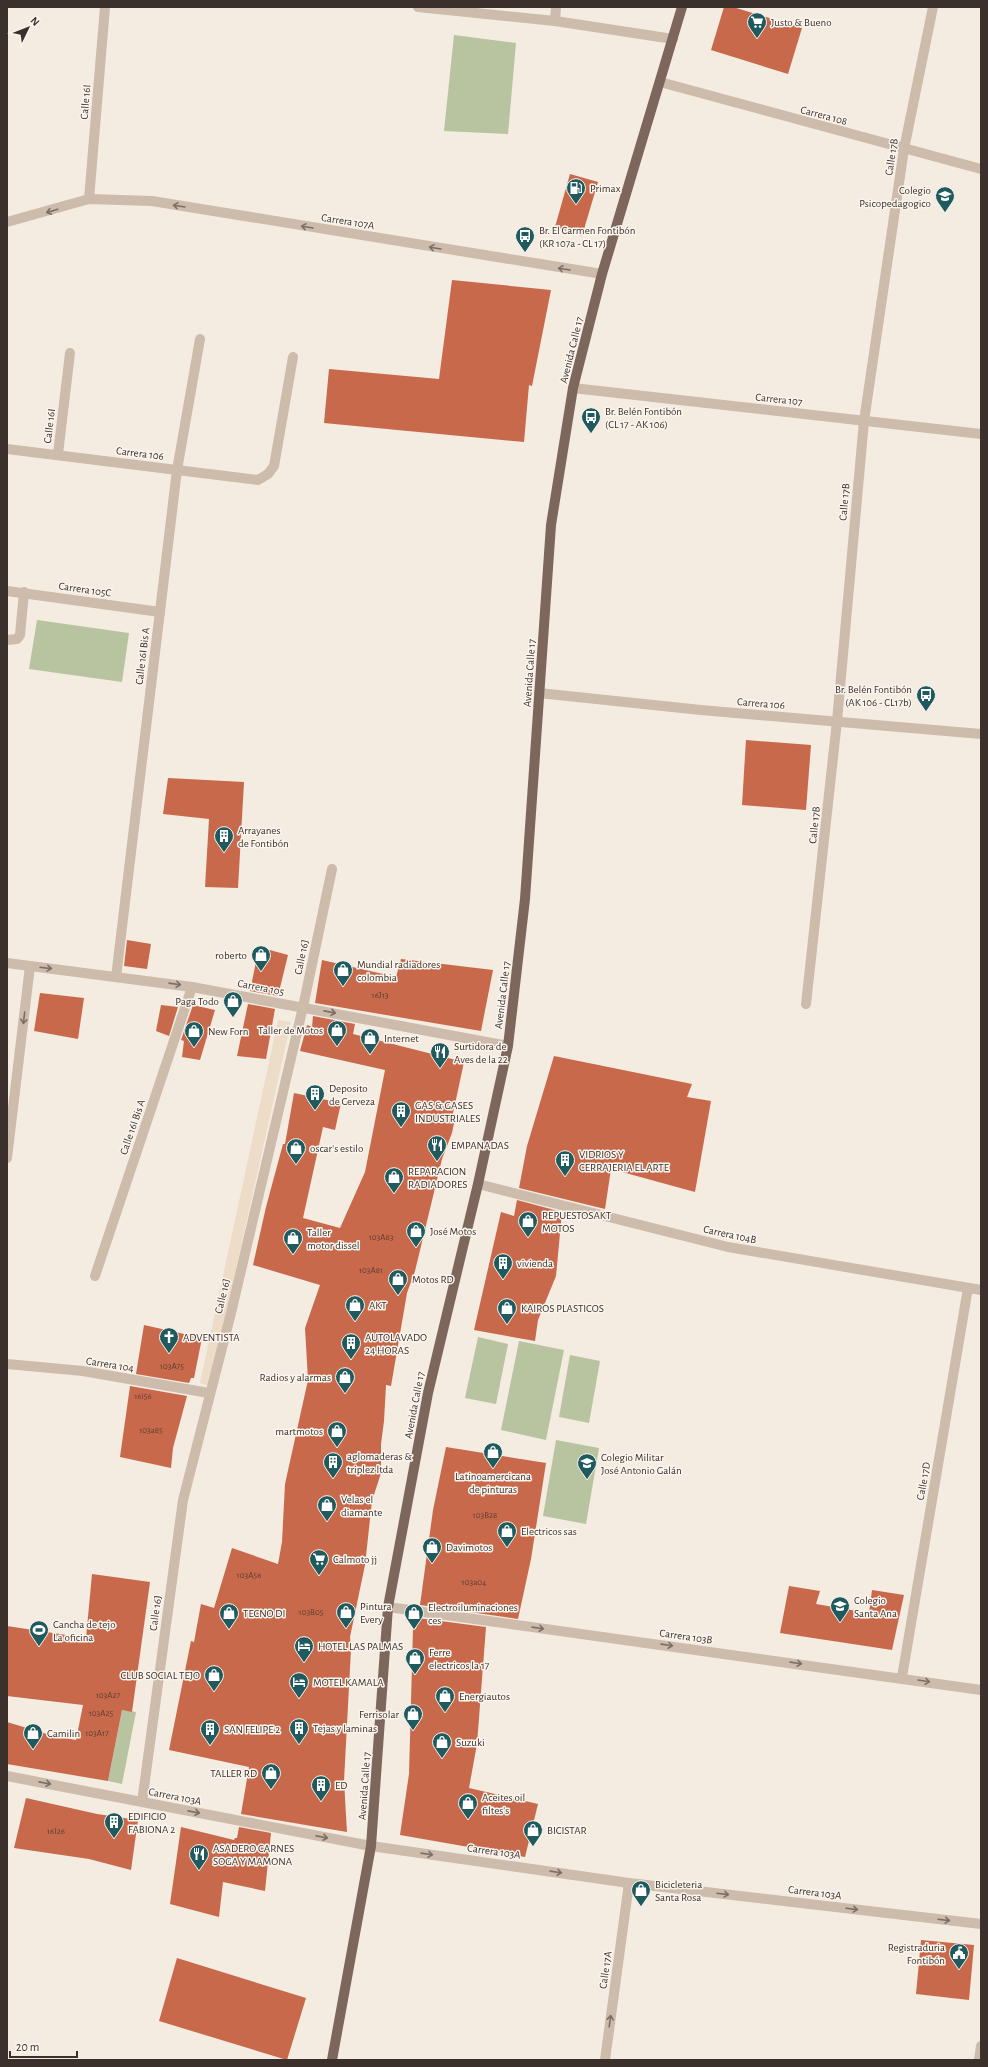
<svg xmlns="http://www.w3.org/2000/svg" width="988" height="2067" viewBox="0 0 988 2067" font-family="'Alegreya Sans',sans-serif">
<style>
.green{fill:#b8c4a0}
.plaza{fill:#ecdcc8}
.building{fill:#c8694b}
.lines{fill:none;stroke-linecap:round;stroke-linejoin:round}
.minor{stroke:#cdbbac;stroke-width:10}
.major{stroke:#7d675c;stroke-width:10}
.oneway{stroke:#7d6f65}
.labels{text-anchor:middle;stroke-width:3;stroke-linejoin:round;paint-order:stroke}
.number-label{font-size:9px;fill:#5e3e33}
.poi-label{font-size:11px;fill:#3b302b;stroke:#fbf5ee;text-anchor:start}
.street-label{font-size:11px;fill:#3b302b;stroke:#fbf5ee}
</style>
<rect width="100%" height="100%" fill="#f4ebe1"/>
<g class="green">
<polygon points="454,35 516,43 508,134 444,131"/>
<polygon points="37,620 129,633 122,682 29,669"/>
<polygon points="478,1337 508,1344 496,1404 465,1398"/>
<polygon points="519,1341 564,1350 546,1440 501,1430"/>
<polygon points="570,1355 600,1361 589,1423 559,1417"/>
<polygon points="556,1440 599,1448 586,1524 543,1516"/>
<polygon points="122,1710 136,1712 122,1784 108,1781"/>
</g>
<polygon class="plaza" points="278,1020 291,1022 210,1386 200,1383"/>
<g class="building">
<polygon points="724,7 733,7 802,28 788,74 711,50"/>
<polygon points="570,174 598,182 582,236 555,227"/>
<polygon points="452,280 551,290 532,386 529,385 524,442 324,423 329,369 439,379"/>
<polygon points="746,740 811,745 806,810 742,805"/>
<polygon points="168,778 244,782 238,888 205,887 209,819 163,814"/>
<polygon points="127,940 151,944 147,969 124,966"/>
<polygon points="259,947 288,955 278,996 250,991"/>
<polygon points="401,959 493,970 481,1031 315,1003 322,960 396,977"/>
<polygon points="40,993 84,998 78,1039 34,1031"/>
<polygon points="248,1004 275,1009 266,1059 237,1056"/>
<polygon points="161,1005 178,1007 169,1036 156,1031"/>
<polygon points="193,1005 215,1010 200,1060 182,1057 184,1041 181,1040"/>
<polygon points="313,1016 355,1024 353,1034 464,1062 452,1118 455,1118 452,1133 442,1159 415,1271 407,1293 391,1386 386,1385 384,1421 381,1444 381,1473 372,1501 365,1565 350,1637 351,1649 344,1781 347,1832 241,1814 249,1767 169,1750 191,1641 194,1642 201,1604 214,1608 232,1548 278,1564 282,1542 285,1484 308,1380 305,1328 320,1285 253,1265 266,1207 283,1144 285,1144 294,1093 341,1103 335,1130 323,1127 303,1218 340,1228 365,1172 385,1070 300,1051 307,1025 312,1027"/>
<polygon points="554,1056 692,1084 687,1097 711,1101 695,1192 611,1169 605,1209 519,1188 527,1146"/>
<polygon points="517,1200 562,1212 556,1276 538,1320 535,1341 474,1330 501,1212 514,1216"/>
<polygon points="144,1325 202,1338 194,1378 191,1378 189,1383 136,1374"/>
<polygon points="130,1386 187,1396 173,1448 171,1468 120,1457"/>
<polygon points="446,1447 546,1463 531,1559 518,1619 420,1605 433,1510"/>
<polygon points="92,1574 150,1582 132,1712 122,1710 108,1781 7,1764 7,1722 50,1735 76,1740 83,1705 7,1696 7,1626 86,1638"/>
<polygon points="789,1586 820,1591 816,1604 869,1613 872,1590 904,1595 892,1650 780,1633"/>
<polygon points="418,1618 486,1627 477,1744 469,1788 538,1804 525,1857 400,1835 409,1774 413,1629 416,1629"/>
<polygon points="26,1798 97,1814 138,1820 131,1870 89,1859 14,1848"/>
<polygon points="181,1827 234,1840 235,1838 237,1838 239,1827 271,1833 265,1891 223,1882 219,1917 170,1904"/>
<polygon points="921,1940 974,1945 969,2000 916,1994"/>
<polygon points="177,1958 306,1998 287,2060 159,2021"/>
</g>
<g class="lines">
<g class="minor">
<polyline points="418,7 555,21 673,39"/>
<polyline points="555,21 556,7"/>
<polyline points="660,82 981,169"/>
<polyline points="89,199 105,7"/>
<polyline points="7,222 89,199 152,201 602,274"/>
<polyline points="573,388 981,434"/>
<polyline points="7,449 258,480 268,474 274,466 293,357"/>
<polyline points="58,454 70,353"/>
<polyline points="7,591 160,612"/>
<polyline points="7,640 17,639 20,635 24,592"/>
<polyline points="539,693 701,710 981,734"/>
<polyline points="7,963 192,987 508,1046"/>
<polyline points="116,977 177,470 200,339"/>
<polyline points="806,1004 837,721 864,421 904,149 933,7"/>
<polyline points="7,1158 30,966"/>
<polyline points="478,1184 728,1247 981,1290"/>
<polyline points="95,1276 192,987"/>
<polyline points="7,1364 83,1371 209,1393"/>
<polyline points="388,1607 981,1690"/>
<polyline points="902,1677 968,1288"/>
<polyline points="7,1776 371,1846 629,1883 981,1924"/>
<polyline points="142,1802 183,1500 231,1313 303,1007 332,869"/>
<polyline points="605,2060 629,1883"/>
<polyline points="979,2060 981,2046"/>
</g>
<polyline class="major" points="332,2060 371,1846 388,1607 428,1393 478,1184 508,1046 525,899 551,525 573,388 602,274 682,7"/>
</g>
<defs><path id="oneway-shaft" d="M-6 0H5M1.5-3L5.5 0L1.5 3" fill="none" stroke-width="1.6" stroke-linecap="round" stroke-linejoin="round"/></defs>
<g class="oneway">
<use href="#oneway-shaft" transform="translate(179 206) rotate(-171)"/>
<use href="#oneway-shaft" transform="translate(52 211) rotate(164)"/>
<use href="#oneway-shaft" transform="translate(307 227) rotate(-171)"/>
<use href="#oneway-shaft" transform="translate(435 248) rotate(-171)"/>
<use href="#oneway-shaft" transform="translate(564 269) rotate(-171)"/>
<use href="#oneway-shaft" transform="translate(46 968) rotate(7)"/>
<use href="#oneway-shaft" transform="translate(175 984) rotate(8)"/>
<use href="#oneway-shaft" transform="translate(330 1012) rotate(11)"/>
<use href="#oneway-shaft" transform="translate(24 1018) rotate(97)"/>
<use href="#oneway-shaft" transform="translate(538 1628) rotate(8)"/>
<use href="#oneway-shaft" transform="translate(667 1645) rotate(8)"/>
<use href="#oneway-shaft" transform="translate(796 1663) rotate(8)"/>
<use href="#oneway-shaft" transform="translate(924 1681) rotate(9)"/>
<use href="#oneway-shaft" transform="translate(45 1783) rotate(11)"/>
<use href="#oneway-shaft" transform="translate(194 1812) rotate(11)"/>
<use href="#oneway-shaft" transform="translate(322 1837) rotate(11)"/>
<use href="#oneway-shaft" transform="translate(427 1854) rotate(8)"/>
<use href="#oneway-shaft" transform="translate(556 1872) rotate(8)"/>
<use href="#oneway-shaft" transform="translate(723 1894) rotate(7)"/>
<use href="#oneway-shaft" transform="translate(852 1909) rotate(7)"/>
<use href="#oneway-shaft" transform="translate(944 1920) rotate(7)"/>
<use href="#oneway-shaft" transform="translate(610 2021) rotate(-82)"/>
</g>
<defs>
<symbol id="supermarket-pin" viewBox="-11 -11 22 30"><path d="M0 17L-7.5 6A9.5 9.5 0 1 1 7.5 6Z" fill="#1f5a5e" stroke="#fbf5ee"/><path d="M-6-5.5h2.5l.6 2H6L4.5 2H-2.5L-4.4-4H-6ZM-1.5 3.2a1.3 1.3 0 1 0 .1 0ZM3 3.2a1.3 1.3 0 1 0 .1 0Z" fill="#fff"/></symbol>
<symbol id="fuel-pin" viewBox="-11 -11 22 30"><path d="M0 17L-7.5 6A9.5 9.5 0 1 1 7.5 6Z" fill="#1f5a5e" stroke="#fbf5ee"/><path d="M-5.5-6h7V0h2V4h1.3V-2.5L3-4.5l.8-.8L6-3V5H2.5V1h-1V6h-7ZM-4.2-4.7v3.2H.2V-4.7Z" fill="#fff"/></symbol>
<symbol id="school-pin" viewBox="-11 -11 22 30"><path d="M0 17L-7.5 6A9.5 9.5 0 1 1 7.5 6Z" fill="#1f5a5e" stroke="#fbf5ee"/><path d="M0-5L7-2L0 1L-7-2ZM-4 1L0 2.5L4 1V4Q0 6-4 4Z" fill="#fff"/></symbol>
<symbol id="bus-pin" viewBox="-11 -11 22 30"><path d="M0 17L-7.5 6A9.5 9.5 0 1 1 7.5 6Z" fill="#1f5a5e" stroke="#fbf5ee"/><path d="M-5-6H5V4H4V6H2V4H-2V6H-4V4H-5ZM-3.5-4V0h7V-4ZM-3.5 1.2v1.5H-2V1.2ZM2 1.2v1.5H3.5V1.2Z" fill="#fff"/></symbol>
<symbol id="building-pin" viewBox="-11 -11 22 30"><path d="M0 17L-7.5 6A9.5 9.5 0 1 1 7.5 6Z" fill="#1f5a5e" stroke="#fbf5ee"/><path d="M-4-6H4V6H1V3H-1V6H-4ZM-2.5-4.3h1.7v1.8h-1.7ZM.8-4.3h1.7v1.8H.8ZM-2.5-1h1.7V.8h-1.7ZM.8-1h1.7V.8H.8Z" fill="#fff"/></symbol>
<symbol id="shop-pin" viewBox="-11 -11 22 30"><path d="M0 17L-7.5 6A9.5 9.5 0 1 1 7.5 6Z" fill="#1f5a5e" stroke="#fbf5ee"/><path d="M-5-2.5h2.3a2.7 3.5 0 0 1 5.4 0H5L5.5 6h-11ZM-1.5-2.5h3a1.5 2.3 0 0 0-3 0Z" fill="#fff"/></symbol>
<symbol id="restaurant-pin" viewBox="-11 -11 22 30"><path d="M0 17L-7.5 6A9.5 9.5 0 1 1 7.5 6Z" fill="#1f5a5e" stroke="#fbf5ee"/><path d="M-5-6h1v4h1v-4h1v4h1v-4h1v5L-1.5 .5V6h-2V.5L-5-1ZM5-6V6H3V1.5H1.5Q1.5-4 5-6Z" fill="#fff"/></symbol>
<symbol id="church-pin" viewBox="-11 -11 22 30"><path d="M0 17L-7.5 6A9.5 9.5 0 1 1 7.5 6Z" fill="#1f5a5e" stroke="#fbf5ee"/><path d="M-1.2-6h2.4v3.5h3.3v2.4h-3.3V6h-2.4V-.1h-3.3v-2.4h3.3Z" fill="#fff"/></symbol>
<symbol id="stadium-pin" viewBox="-11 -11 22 30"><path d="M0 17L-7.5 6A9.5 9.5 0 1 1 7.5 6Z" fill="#1f5a5e" stroke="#fbf5ee"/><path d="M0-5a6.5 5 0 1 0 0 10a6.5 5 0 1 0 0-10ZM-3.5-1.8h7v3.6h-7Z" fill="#fff"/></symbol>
<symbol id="hotel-pin" viewBox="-11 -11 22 30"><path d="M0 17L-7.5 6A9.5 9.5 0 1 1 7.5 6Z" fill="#1f5a5e" stroke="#fbf5ee"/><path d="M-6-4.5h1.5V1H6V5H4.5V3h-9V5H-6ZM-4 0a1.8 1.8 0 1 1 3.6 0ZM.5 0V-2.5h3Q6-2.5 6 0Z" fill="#fff"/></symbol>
<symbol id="civic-pin" viewBox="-11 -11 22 30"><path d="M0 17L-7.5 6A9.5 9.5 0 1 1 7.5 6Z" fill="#1f5a5e" stroke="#fbf5ee"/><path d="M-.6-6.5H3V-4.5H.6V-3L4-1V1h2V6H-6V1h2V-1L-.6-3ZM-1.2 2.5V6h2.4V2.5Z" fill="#fff"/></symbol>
</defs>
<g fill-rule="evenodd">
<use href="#supermarket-pin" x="746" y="11" width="22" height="30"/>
<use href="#fuel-pin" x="565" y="177" width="22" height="30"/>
<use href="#school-pin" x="934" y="185" width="22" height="30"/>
<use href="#bus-pin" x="514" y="225" width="22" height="30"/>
<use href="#bus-pin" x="580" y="406" width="22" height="30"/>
<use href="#bus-pin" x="915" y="684" width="22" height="30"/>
<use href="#building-pin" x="213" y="825" width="22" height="30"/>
<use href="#shop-pin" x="250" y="944" width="22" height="30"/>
<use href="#shop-pin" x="332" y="959" width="22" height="30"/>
<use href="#shop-pin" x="222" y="990" width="22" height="30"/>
<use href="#shop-pin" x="326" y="1019" width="22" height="30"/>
<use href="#shop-pin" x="183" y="1020" width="22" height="30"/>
<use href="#shop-pin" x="359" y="1027" width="22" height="30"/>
<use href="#restaurant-pin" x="429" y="1041" width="22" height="30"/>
<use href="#building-pin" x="304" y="1083" width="22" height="30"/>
<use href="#building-pin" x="390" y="1100" width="22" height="30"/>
<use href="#restaurant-pin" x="426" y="1134" width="22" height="30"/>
<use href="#shop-pin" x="285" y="1137" width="22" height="30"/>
<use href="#building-pin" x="554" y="1149" width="22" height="30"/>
<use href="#shop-pin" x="383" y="1166" width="22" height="30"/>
<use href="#shop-pin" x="517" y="1210" width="22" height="30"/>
<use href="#shop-pin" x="405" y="1220" width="22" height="30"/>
<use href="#shop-pin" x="282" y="1227" width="22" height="30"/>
<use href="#building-pin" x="492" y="1252" width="22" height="30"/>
<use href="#shop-pin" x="387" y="1268" width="22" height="30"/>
<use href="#shop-pin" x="344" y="1294" width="22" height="30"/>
<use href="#shop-pin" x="496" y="1297" width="22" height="30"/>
<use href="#church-pin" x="158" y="1326" width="22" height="30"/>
<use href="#building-pin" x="340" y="1332" width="22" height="30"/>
<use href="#shop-pin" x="334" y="1366" width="22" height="30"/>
<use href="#shop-pin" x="326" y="1420" width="22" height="30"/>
<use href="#shop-pin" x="482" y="1441" width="22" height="30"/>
<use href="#building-pin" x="322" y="1451" width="22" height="30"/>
<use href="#school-pin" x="576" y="1452" width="22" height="30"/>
<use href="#shop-pin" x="316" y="1494" width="22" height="30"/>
<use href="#shop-pin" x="496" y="1520" width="22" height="30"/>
<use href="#shop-pin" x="421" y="1536" width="22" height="30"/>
<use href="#supermarket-pin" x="308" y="1548" width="22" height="30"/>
<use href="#school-pin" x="829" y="1595" width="22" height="30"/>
<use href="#shop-pin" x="335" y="1601" width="22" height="30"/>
<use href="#shop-pin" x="218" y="1602" width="22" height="30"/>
<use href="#shop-pin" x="403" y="1602" width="22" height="30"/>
<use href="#stadium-pin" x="28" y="1619" width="22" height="30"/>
<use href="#hotel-pin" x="293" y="1635" width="22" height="30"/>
<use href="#shop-pin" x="404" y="1647" width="22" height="30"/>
<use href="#shop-pin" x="203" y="1664" width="22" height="30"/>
<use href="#hotel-pin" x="288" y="1671" width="22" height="30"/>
<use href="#shop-pin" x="434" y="1685" width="22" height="30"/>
<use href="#shop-pin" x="402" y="1703" width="22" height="30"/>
<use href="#building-pin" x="288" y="1717" width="22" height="30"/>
<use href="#building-pin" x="199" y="1718" width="22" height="30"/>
<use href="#shop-pin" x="22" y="1722" width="22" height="30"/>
<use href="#shop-pin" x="431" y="1731" width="22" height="30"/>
<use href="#shop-pin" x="260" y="1762" width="22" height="30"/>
<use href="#building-pin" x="310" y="1774" width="22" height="30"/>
<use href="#shop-pin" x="457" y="1792" width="22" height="30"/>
<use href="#building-pin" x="103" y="1811" width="22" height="30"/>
<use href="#shop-pin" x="522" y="1819" width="22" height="30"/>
<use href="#restaurant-pin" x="188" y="1843" width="22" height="30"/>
<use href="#shop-pin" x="630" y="1879" width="22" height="30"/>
<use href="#civic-pin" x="948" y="1942" width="22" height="30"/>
</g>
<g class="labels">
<g class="number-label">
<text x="380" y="998">16J13</text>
<text x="381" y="1240">103A83</text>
<text x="371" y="1273">103A81</text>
<text x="172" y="1369">103A75</text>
<text x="143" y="1399">16i56</text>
<text x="151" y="1433">103a85</text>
<text x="485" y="1518">103B28</text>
<text x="249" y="1578">103A56</text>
<text x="474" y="1585">103a04</text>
<text x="311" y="1615">103B05</text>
<text x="108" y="1698">103A27</text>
<text x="101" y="1716">103A25</text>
<text x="97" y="1736">103A17</text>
<text x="56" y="1834">16I26</text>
</g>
<g class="poi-label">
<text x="771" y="26">Justo &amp; Bueno</text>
<text x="590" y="192">Primax</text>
<text x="931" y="194" text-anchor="end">Colegio<tspan x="931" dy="13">Psicopedagogico</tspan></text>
<text x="539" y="234">Br. El Carmen Fontibón<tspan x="539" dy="13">(KR 107a - CL 17)</tspan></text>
<text x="605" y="415">Br. Belén Fontibón<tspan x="605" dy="13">(CL 17 - AK 106)</tspan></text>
<text x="912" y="693" text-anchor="end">Br. Belén Fontibón<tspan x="912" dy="13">(AK 106 - CL17b)</tspan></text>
<text x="238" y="834">Arrayanes<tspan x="238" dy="13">de Fontibón</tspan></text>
<text x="247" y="959" text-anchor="end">roberto</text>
<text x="357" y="968">Mundial radiadores<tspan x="357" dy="13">colombia</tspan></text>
<text x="219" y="1005" text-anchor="end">Paga Todo</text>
<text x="323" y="1034" text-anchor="end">Taller de Motos</text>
<text x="208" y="1035">New Forn</text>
<text x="384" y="1042">Internet</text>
<text x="454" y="1050">Surtidora de<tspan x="454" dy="13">Aves de la 22</tspan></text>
<text x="329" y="1092">Deposito<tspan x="329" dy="13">de Cerveza</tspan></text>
<text x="415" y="1109">GAS &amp; GASES<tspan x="415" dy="13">INDUSTRIALES</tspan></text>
<text x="451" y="1149">EMPANADAS</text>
<text x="310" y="1152">oscar's estilo</text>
<text x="579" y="1158">VIDRIOS Y<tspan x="579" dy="13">CERRAJERIA EL ARTE</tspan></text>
<text x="408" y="1175">REPARACION<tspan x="408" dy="13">RADIADORES</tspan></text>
<text x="542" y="1219">REPUESTOSAKT<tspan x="542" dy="13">MOTOS</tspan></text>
<text x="430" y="1235">José Motos</text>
<text x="307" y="1236">Taller<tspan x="307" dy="13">motor dissel</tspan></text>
<text x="517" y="1267">vivienda</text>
<text x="412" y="1283">Motos RD</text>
<text x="369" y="1309">AKT</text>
<text x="521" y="1312">KAIROS PLASTICOS</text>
<text x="183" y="1341">ADVENTISTA</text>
<text x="365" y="1341">AUTOLAVADO<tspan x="365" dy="13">24 HORAS</tspan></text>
<text x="331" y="1381" text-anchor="end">Radios y alarmas</text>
<text x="323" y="1435" text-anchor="end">martmotos</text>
<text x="347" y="1460">aglomaderas &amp;<tspan x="347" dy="13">triplez ltda</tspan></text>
<text x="601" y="1461">Colegio Militar<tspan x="601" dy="13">José Antonio Galán</tspan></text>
<text x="493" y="1480" text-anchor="middle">Latinoamercicana<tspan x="493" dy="13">de pinturas</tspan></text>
<text x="341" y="1503">Velas el<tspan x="341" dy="13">diamante</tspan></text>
<text x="521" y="1535">Electricos sas</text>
<text x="446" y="1551">Davimotos</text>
<text x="333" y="1563">Calmoto jj</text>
<text x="854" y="1604">Colegio<tspan x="854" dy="13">Santa Ana</tspan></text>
<text x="360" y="1610">Pintura<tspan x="360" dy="13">Every</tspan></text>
<text x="428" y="1611">Electroiluminaciones<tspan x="428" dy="13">ces</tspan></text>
<text x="243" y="1617">TECNO DI</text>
<text x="53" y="1628">Cancha de tejo<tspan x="53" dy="13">La oficina</tspan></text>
<text x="318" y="1650">HOTEL LAS PALMAS</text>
<text x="429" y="1656">Ferre<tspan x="429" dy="13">electricos la 17</tspan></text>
<text x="200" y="1679" text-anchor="end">CLUB SOCIAL TEJO</text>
<text x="313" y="1686">MOTEL KAMALA</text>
<text x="459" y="1700">Energiautos</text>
<text x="399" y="1718" text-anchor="end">Ferrisolar</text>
<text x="313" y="1732">Tejas y laminas</text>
<text x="224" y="1733">SAN FELIPE 2</text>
<text x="47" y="1737">Camilin</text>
<text x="456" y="1746">Suzuki</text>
<text x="257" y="1777" text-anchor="end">TALLER RD</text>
<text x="335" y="1789">ED</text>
<text x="482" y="1801">Aceites oil<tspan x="482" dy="13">filtes's</tspan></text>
<text x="128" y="1820">EDIFICIO<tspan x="128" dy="13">FABIONA 2</tspan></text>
<text x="547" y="1834">BICISTAR</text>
<text x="213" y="1852">ASADERO CARNES<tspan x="213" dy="13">SOGA Y MAMONA</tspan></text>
<text x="655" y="1888">Bicicleteria<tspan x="655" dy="13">Santa Rosa</tspan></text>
<text x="945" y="1951" text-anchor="end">Registraduria<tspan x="945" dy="13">Fontibón</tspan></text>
</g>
<g class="street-label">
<text transform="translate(85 102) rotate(-85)" y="4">Calle 16I</text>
<text transform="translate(824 115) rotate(15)" y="4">Carrera 108</text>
<text transform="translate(891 157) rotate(-81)" y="4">Calle 17B</text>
<text transform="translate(348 221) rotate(9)" y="4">Carrera 107A</text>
<text transform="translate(571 350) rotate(-76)" y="4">Avenida Calle 17</text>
<text transform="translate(779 399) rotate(6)" y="4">Carrera 107</text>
<text transform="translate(49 426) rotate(-83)" y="4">Calle 16I</text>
<text transform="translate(140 453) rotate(7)" y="4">Carrera 106</text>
<text transform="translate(844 502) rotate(-85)" y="4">Calle 17B</text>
<text transform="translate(85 589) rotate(8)" y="4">Carrera 105C</text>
<text transform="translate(142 656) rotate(-83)" y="4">Calle 16I Bis A</text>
<text transform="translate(529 673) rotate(-86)" y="4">Avenida Calle 17</text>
<text transform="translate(761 703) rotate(5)" y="4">Carrera 106</text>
<text transform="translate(814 825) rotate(-84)" y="4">Calle 17B</text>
<text transform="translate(301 957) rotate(-78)" y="4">Calle 16J</text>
<text transform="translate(261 987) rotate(11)" y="4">Carrera 105</text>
<text transform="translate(502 995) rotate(-83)" y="4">Avenida Calle 17</text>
<text transform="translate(132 1127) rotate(-71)" y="4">Calle 16I Bis A</text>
<text transform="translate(730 1234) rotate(12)" y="4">Carrera 104B</text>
<text transform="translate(222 1296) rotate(-76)" y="4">Calle 16J</text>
<text transform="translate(110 1364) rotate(9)" y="4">Carrera 104</text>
<text transform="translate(414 1405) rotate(-79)" y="4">Avenida Calle 17</text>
<text transform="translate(923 1481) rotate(-80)" y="4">Calle 17D</text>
<text transform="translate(155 1613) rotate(-82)" y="4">Calle 16J</text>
<text transform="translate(686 1636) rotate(8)" y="4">Carrera 103B</text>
<text transform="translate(364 1786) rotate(-86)" y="4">Avenida Calle 17</text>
<text transform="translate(175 1796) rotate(11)" y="4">Carrera 103A</text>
<text transform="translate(494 1851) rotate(8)" y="4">Carrera 103A</text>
<text transform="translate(815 1892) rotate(7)" y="4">Carrera 103A</text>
<text transform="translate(605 1970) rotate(-82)" y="4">Calle 17A</text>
</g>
</g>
<rect width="988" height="2067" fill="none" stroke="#3b302b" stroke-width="16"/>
<g transform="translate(28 28) rotate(47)" stroke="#fbf5ee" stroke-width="3" paint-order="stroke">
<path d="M0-3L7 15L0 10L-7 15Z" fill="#3b302b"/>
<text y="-6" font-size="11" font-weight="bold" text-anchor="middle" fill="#3b302b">N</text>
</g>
<path d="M10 2051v6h67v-6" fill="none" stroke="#3b302b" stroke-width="2"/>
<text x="16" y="2051" font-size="12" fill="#3b302b" stroke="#fbf5ee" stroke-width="3" paint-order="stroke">20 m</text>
</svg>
